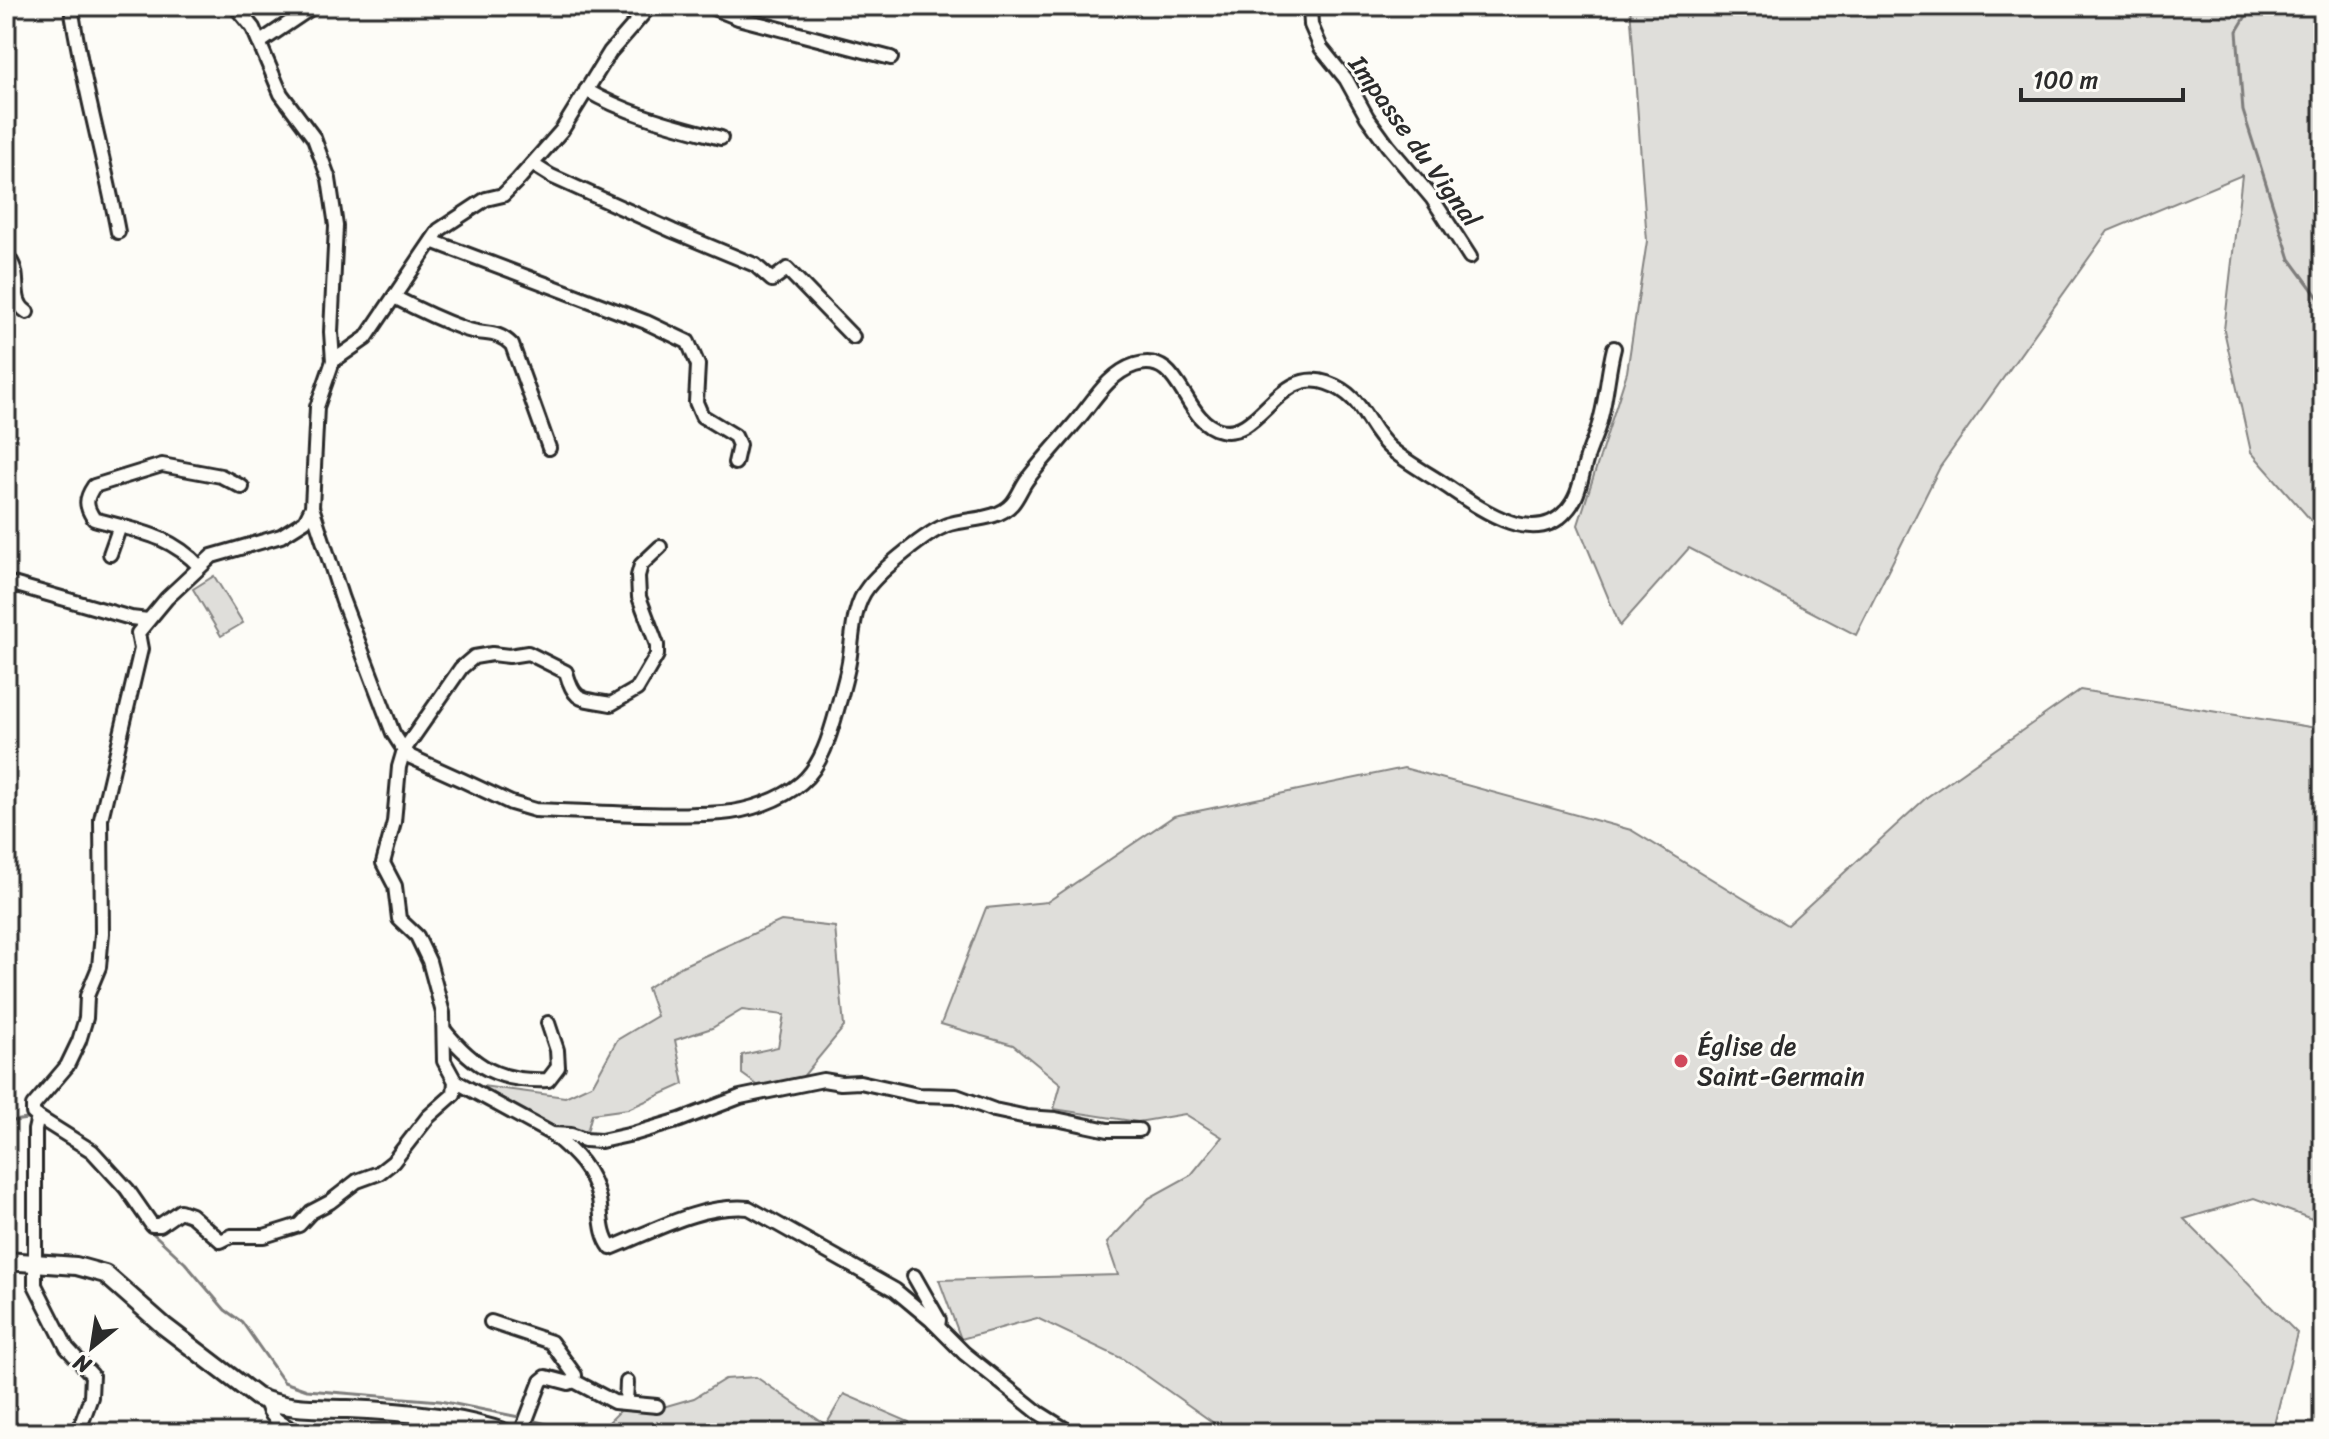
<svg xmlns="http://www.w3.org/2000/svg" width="2329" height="1439" viewBox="0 0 2329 1439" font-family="Sriracha,sans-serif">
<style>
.green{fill:#dfdeda;stroke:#858482;stroke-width:2}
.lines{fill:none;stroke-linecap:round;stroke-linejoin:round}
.stream{stroke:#7e7d7b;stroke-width:3}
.minor-casing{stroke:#2b2b2b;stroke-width:18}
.major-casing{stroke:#2b2b2b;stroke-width:22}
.minor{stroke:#fdfcf7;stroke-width:12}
.major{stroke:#fdfcf7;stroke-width:16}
.poi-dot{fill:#d1495b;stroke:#fdfcf7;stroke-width:3}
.labels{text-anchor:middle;stroke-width:6;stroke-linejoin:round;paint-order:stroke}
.street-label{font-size:26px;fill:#2b2b2b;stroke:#fdfcf7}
.poi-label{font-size:26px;fill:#2b2b2b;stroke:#fdfcf7;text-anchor:start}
</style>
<rect width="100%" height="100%" fill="#fdfcf7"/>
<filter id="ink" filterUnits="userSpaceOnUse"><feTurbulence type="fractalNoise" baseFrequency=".0125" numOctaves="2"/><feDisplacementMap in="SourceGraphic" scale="16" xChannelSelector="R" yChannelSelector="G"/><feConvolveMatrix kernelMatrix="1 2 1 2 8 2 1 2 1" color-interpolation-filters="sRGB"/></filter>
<g filter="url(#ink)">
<g class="green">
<polygon points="1630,6 2323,6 2323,534 2251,452 2224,330 2242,175 2108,231 1940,467 1856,635 1689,548 1620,626 1578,525 1627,372 1647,241"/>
<polygon points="214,576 243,623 221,636 193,589"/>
<polygon points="2080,690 2323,729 2323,1223 2254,1198 2184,1219 2297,1333 2272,1433 1228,1433 1123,1359 1037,1318 961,1339 939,1280 1118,1275 1107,1243 1149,1198 1191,1175 1222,1137 1185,1114 1138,1122 1054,1109 1061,1084 1013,1045 941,1024 986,908 1047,902 1174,816 1404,768 1631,830 1787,925 1927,797"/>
<polygon points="781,921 835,927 844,1027 801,1079 760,1087 742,1074 742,1055 778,1047 784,1015 742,1010 712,1028 675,1040 684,1084 628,1109 592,1114 587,1132 552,1127 482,1086 565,1097 593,1084 617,1040 657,1016 647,988 680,967"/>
<path d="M 756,1377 L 826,1425 L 844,1394 L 909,1422 L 915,1433 L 742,1433 C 696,1426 648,1432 602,1429 L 625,1406 L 656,1409 L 694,1398 L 725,1379 Z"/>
</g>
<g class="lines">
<g class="stream">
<polyline points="2252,6 2237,31 2243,111 2290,259 2323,304"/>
<polyline points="6,1122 27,1119 34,1122"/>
<polyline points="110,1179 143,1224 185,1263 225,1310 242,1322 284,1382 307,1390 440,1401 524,1418"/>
<polyline points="531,1420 566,1429 602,1433"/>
</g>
<defs>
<g id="minor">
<path d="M 71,6 C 82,82 104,157 118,232"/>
<polyline points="235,6 253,28 281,94 314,138 329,179 336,226 331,332 333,361"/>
<polyline points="708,6 738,18 891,58"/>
<polyline points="1310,6 1311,25 1321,48 1346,79 1367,117 1388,146 1432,198 1470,257"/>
<polyline points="259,43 314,6"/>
<path d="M 586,90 C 629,115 673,125 721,138"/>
<polyline points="532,164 551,176 673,231 755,265 772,280 787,269 853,337"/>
<polyline points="432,241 646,322 688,342 698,365 696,402 702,416 735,436 739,445 735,463"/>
<path d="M 6,253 C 9,259 14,265 15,272 C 18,286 13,303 27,312"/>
<path d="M 394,297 C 417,309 440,320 465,329 C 485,336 496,329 512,345 L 549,448"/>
<path d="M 312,507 L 342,599 L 393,733 L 404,750 L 411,757 L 462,780 L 511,803 L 535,810 C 597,812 661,817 722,813 C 748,811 781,800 801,783 C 824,764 832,727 840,699 C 843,687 847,674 849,662 C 853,638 852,607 868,587 C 881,570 927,532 947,525 C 968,518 997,521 1012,504 C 1019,496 1022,485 1029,477 C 1043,459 1059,442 1074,424 C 1092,404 1107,374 1135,365 C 1182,350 1182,421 1220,430 C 1260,440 1278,366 1327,383 C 1365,396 1365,426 1390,448 C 1406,462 1425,472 1442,483 C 1474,504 1532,550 1566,511 C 1579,498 1581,478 1586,461 C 1590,446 1598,432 1601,417 C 1607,394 1608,371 1614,348"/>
<polyline points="110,554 120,526"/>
<path d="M 200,567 C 169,534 136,531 94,519 C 85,506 85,499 94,486 L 162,465 L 221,476 L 242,487"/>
<polyline points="6,582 131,618 148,620"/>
<path d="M 444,1030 C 475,1068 499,1082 548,1080 L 558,1067 L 557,1050 L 548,1023"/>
<polyline points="455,1081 552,1134 571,1135 585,1140 601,1141 633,1134 680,1120 740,1097 823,1080 841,1083 860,1082 918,1095 956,1096 994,1110 1027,1117 1056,1119 1108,1130 1139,1130"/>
<path d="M 38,1117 L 92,1151 L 127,1189 L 152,1225 L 160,1225 L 180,1211 L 191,1215 L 221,1241 L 231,1236 L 264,1236 L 299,1225 L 311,1212 L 330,1202 L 357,1181 L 379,1173 L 393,1162 L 428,1117 L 454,1094 L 455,1081 L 444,1061 L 443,1013 L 429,961 L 417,936 L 399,919 L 395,886 L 383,863 L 394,822 L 399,767 L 404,750 L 461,668 L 474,657 L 492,654 L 509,656 L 528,653 L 566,672 C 575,704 582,698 611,704 L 637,689 L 657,655 L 657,645 L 639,597 L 638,576 L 641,565 L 660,547"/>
<path d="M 552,1134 C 575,1153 592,1169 599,1199 C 602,1216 600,1234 611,1248 C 656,1230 700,1204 749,1208 L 895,1290 L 931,1320 L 964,1353 L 1039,1413 L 1071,1433"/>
<polyline points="914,1276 939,1320 938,1326"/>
<polyline points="491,1322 551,1342 575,1375 574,1381 569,1383 546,1377 541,1381 521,1433"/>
<polyline points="574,1381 614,1402 657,1406"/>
<path d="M 267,1401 C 267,1418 286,1426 299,1433"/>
<polyline points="626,1403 627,1382"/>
<polyline points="78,1433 91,1397 92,1375 67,1348 35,1285 35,1130 38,1117 33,1113 33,1106 67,1066 79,1041 86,1018 87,996 99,967 102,933 101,819 141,649 138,633 167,598 212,556 281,536 305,521 312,507 317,407 333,361 366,338 439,230 486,199 503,195 518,180 562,130 610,52 650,6"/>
</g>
<path id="major" d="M 6,1261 L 76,1266 L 105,1274 L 164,1326 L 257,1397 C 289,1410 314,1408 348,1409 C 397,1411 459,1416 506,1433"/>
</defs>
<use href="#minor" class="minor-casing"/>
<use href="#major" class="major-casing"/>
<use href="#minor" class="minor"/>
<use href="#major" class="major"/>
</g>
</g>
<circle class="poi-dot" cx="1681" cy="1061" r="8"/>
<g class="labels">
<g class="street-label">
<text transform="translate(1415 141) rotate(54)" y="9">Impasse du Vignal</text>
</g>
<g class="poi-label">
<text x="1697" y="1055">Église de<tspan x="1697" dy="30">Saint-Germain</tspan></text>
</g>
</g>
<rect width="2329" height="1439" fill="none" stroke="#fdfcf7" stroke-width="32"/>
<rect x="16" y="16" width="2297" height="1407" fill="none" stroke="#2b2b2b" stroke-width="3" filter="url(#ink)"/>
<g transform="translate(92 1347) rotate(210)" stroke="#fdfcf7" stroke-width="6" paint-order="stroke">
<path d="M0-6L14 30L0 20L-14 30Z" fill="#2b2b2b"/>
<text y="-12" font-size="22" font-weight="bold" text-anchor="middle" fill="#2b2b2b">N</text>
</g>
<path d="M2021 88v12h162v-12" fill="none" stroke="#2b2b2b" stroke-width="4"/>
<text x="2033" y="88" font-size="24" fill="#2b2b2b" stroke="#fdfcf7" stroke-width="6" paint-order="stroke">100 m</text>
</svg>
